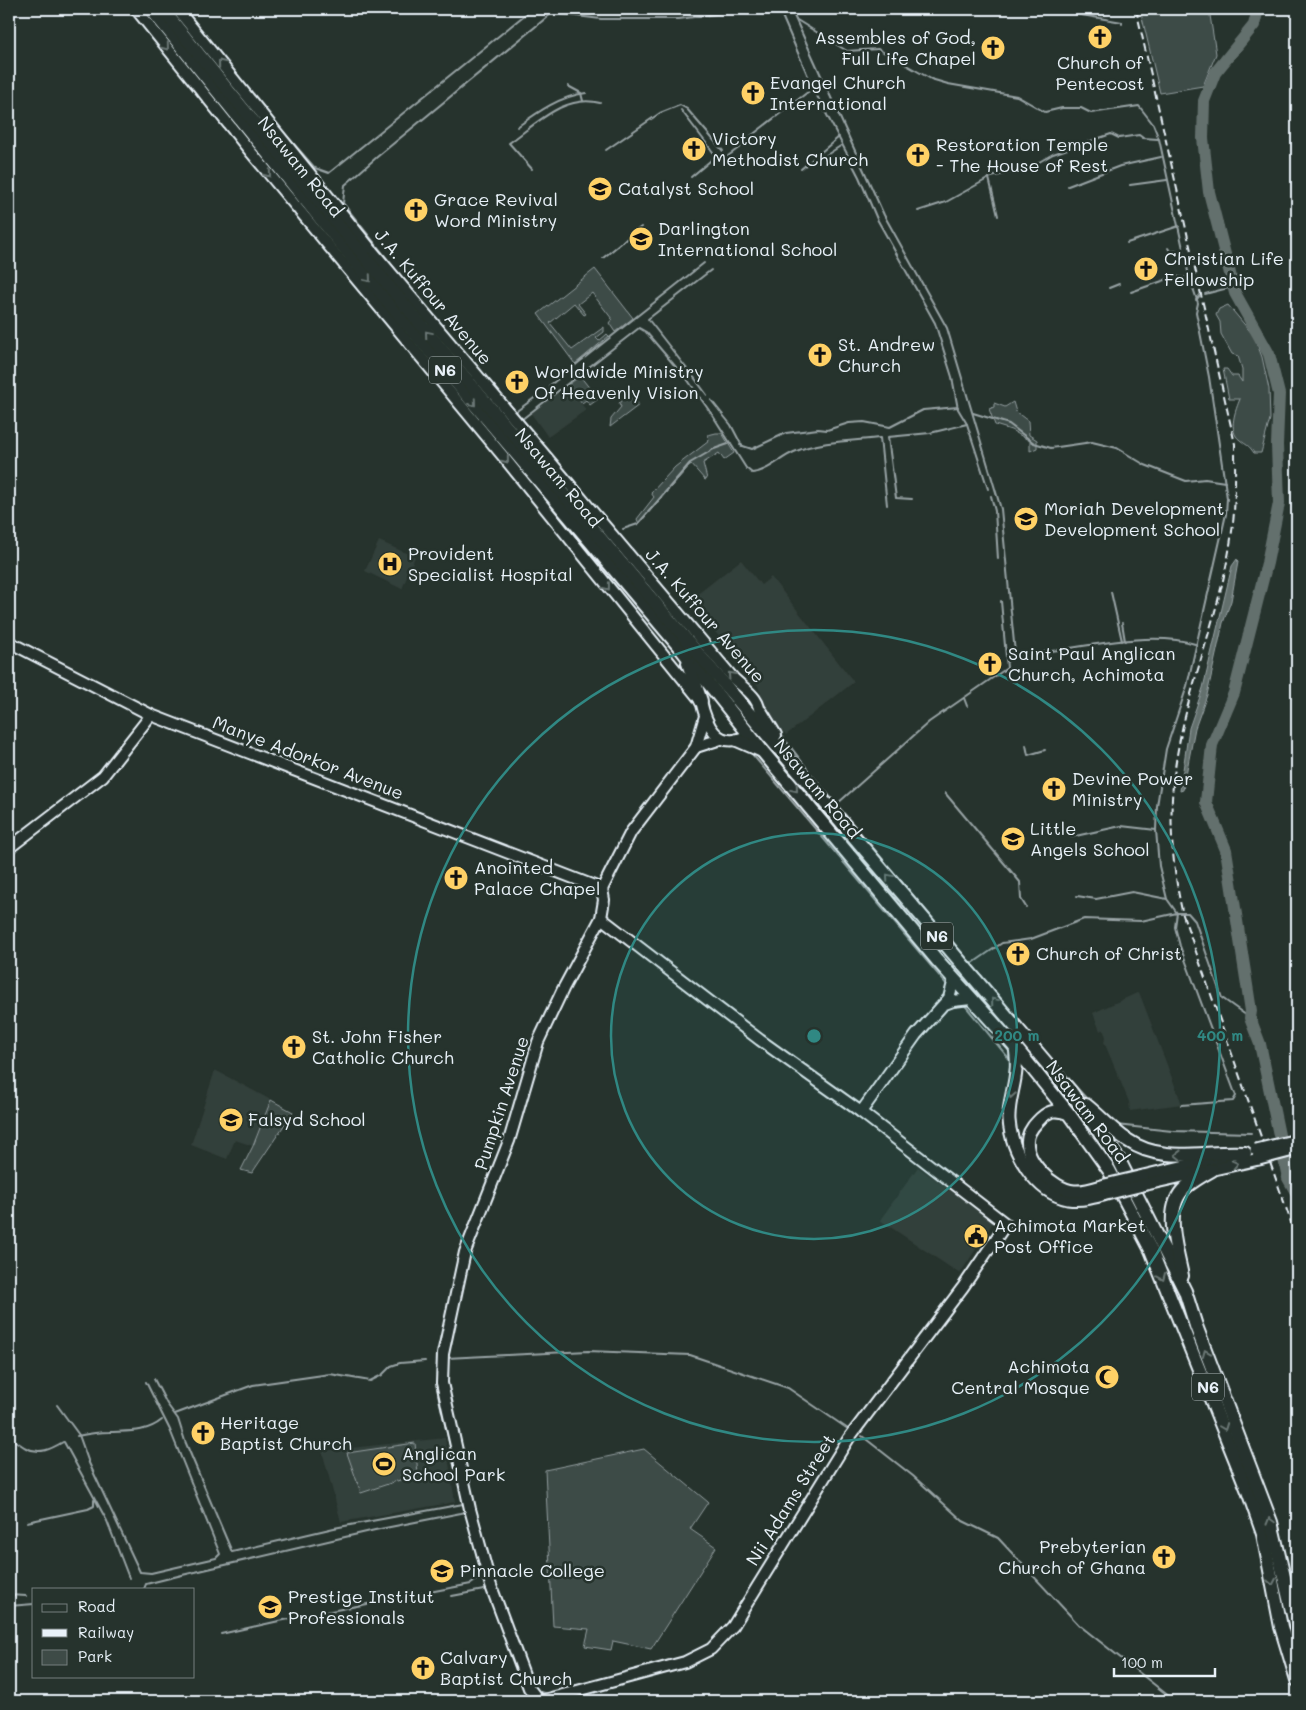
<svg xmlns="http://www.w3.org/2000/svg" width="1306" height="1710" viewBox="0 0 1306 1710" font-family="Mali,sans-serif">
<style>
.built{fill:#333f3a}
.green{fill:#3e4b47;stroke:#939ea0}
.water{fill:#636f6d;stroke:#98a3a5}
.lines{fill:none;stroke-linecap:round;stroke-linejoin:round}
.stream{stroke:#98a3a5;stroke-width:2}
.river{stroke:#636f6d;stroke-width:12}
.secondary-casing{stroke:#e8f1f8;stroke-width:14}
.primary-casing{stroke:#e8f1f8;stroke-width:15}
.highway-casing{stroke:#e8f1f8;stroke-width:16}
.secondary{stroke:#26332d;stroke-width:10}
.primary{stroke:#26332d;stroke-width:11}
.highway{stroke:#26332d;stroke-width:12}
.rail{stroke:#e8f1f8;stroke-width:2;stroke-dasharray:8 4;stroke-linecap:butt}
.primary-bridge-casing{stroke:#e8f1f8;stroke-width:15;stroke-linecap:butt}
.primary-bridge{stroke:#26332d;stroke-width:11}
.oneway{stroke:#6a7674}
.ring{fill:none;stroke:#308883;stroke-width:2.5}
.labels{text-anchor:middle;stroke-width:5;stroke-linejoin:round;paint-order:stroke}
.shield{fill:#26332d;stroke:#aeb8bb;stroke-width:1}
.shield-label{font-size:16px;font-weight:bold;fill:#e8f1f8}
.poi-label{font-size:18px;fill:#e8f1f8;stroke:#26332d;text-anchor:start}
.street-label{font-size:18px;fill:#e8f1f8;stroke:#26332d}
.centre{fill:#308883;stroke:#26332d;stroke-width:2.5}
.ring-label{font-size:15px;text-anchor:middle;font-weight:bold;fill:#308883;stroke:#26332d;stroke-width:5;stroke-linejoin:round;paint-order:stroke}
</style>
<rect width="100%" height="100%" fill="#26332d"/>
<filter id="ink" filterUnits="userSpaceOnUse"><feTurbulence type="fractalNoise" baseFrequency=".02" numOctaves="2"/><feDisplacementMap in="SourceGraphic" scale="10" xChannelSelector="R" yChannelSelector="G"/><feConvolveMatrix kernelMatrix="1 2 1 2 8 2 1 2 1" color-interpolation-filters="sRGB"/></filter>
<g filter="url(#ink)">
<g class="built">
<polygon points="565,9 640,9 643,15 620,16"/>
<polygon points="568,386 586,410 548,437 530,412"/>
<polygon points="379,541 415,557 402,589 365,571"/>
<polygon points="741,560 761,585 771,577 854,682 786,735 767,712 758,686 690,600"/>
<polygon points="1139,992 1159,1044 1182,1104 1130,1111 1129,1102 1104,1042 1106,1037 1103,1029 1100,1031 1093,1013"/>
<polygon points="215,1070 271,1100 253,1146 235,1140 227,1159 191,1145"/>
<polygon points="918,1167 994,1221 960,1274 880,1220"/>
<polygon points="445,1438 455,1502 341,1522 322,1451"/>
</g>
<g class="green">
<polygon points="1140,9 1209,9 1216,54 1203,86 1160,93"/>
<polygon points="595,269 633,318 615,332 609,323 612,319 592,293 578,304 586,314 584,315 574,303 550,323 572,350 604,327 604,332 596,338 599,341 607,334 609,336 575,364 538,314"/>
<path d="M 1228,305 L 1254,336 L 1262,357 L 1269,389 L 1270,419 L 1261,453 L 1254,453 C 1248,444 1247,446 1240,440 C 1227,431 1236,409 1240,399 L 1229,399 L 1223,369 L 1227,369 L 1232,376 L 1238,376 L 1242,382 L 1242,369 L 1238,356 L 1232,354 L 1221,334 L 1220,322 L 1216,315 L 1219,309 Z"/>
<polygon points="580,376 598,399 590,405 586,400 582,403 568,385"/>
<polygon points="629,392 639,405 610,427 611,419 621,407 619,403 623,400 622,397"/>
<polygon points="1013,402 1016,412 1028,421 1029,435 1037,440 1037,448 1030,451 1030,441 1011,430 995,425 989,409 994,407 994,403 1005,407"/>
<polygon points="716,433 722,433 734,453 724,460 719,453 703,463 707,479 705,480 691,464 639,524 637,519 654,497 651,493 675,467 709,441 708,435"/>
<polygon points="271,1100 293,1112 252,1173 241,1170 253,1146"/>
<polygon points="415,1443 418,1474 361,1493 347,1453"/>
<polygon points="644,1449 708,1502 690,1529 716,1547 651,1649 613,1641 611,1650 585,1646 589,1629 553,1626 545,1470"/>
</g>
<polygon class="water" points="1237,559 1238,562 1231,601 1223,623 1207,695 1195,728 1183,790 1180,791 1189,728 1203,688 1232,566"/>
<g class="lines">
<g class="stream">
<polyline points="563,9 564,14"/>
<polyline points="779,9 814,90 859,177 877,219 935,323 952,377 958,409 967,424"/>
<polyline points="791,9 884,215 947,328 1001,509 1014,643 1015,653 1018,655"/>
<polyline points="1076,14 1122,22 1122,24"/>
<polyline points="797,20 847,51 878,49 931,79 948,84 1017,96 1045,112 1062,108 1081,108 1091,113 1139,106 1153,124 1159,139 1189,276 1198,303 1196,312 1209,377 1227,498 1226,514 1187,686 1166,749 1157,806 1156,830 1159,866 1167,899 1177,913 1188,913 1195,921 1222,998 1250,1018"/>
<polyline points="568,86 581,93 583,101"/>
<polyline points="681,110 716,156 691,177"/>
<polyline points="279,127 315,168 329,173 532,9"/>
<path d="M 517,127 C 538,112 560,96 586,93"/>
<polyline points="751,136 813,88"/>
<polyline points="606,150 660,113 680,105 687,109 723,151"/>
<polyline points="728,156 748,141"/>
<polyline points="825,156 842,145"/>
<path d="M 532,169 L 509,143 C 535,125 565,93 600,103"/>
<polyline points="801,169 839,137"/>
<polyline points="989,178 998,216"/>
<polyline points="1130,185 1167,180"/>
<polyline points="1068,186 1120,166 1161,157"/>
<polyline points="918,211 946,202 991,177 1027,169 1053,154 1111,134 1119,138 1139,135 1143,138 1158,139"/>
<polyline points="1127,243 1179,226"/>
<polyline points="1168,248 1170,251 1184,251"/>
<polyline points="603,258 641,227"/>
<polyline points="1109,288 1119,284"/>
<polyline points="1131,292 1168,279 1169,275 1184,278 1189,276"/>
<polyline points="1205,294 1228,288 1235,293"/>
<polyline points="419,299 343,203 345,185 377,157 552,13 601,19 679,19 753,9 780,10"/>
<polyline points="1196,300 1201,294"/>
<polyline points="687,369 648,319 711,270"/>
<polyline points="693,376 707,395"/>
<path d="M 687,379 L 713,416 L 746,468 L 752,473 C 767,472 780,458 794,452 C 820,441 852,441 880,438 L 887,505"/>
<polyline points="549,386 704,263"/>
<polyline points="711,400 731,425 742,446"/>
<polyline points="514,413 537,396"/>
<polyline points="973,413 1009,424 1034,443 1051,448 1092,442 1117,448 1145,465 1186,481 1205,479 1225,482"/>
<polyline points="521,420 639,328 646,332 681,373"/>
<polyline points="740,445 752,449 786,433 818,429 827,430 849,423 864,422 890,427 923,410 958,407"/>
<polyline points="991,496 995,511 998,559"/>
<polyline points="912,499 896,498 888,437 930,433 967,424 988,489"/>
<polyline points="623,529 638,524 690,463 714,449 731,443"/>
<polyline points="1111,592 1122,641"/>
<polyline points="1122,623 1125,641"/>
<path d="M 1008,661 L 1018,655 C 1070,651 1146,629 1195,644"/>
<polyline points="746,683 757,693 762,701"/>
<polyline points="964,698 967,706"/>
<polyline points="780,733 815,779 1029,1033"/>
<polyline points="1026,745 1028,755 1045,750"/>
<polyline points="752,754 948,986"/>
<polyline points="945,793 1020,882 1021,899 1026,907"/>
<polyline points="837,804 929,722 1007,668 1001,601"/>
<polyline points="1071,837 1121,826 1156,830"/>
<polyline points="1077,896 1096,899 1132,892 1167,899"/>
<polyline points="973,963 1002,943 1031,939 1084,919 1141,921 1177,913 1175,927 1180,946 1236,1096 1233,1101 1181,1105"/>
<polyline points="963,1003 1011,1061"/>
<polyline points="1058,1067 1087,1099"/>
<polyline points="1116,1125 1172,1131 1251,1133"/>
<polyline points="446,1358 588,1351 690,1355 788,1388 848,1429"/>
<polyline points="437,1378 439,1359"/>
<polyline points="154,1379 167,1404 178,1419 185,1441 232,1552 334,1528 463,1504"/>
<polyline points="437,1383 439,1399 464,1505"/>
<polyline points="57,1405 79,1435 89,1463 140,1572 151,1573 216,1558 220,1554 170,1430 146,1382"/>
<polyline points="175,1414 253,1385 330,1374 370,1381 382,1375 391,1366 400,1363 425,1361"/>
<path d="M 77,1436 C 87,1434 98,1432 109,1432 C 129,1431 146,1433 162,1420"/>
<polyline points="862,1436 913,1476 963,1521 998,1538 1079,1625 1175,1701"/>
<path d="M 9,1439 C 16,1440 20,1445 26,1448 C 40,1455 51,1449 63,1442"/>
<polyline points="64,1442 107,1521 129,1578"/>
<polyline points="27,1522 88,1509 94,1506 94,1500"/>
<polyline points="472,1534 479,1561"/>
<polyline points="144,1589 146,1584 178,1576 375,1530 466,1512"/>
<polyline points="9,1595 26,1596"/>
<polyline points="452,1596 489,1589"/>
<polyline points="9,1606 34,1604"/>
<polyline points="221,1634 279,1621 471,1584 478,1579 482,1572"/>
<polyline points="537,1691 547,1694"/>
<polyline points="526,1692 530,1701"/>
<polyline points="521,1701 528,1699"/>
</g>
<polyline class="river" points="1258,9 1254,25 1215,73 1204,101 1203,138 1209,192 1235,293 1269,354 1279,394 1277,445 1279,503 1267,563 1234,693 1212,745 1206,802 1226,850 1251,1011 1250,1018 1260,1044 1288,1178 1297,1194"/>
<defs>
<g id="secondary">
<path d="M 136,9 L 250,151 L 502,455 L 701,701 C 706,723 717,750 744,737"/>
<path d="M 177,9 L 369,247 L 734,679 C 747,691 761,698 760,718"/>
<polyline points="9,642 151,715 602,889"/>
<polyline points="696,747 721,739"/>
<polyline points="9,848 103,776 151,715"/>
<polyline points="602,889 631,832 696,747 705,716"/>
<polyline points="945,1004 953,1001 971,999"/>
<polyline points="861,1112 916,1035 949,998 954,979"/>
<polyline points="539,1701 529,1688 491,1586 470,1509 442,1383 443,1354 465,1252 509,1141 538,1042 563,989 601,918 604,900 602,889"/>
<polyline points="540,1701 685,1662 711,1649 733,1626 849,1438 963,1287 1006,1224 861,1112 760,1040 601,918"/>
</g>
<g id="primary">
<path d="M 1015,1047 C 1016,1055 1017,1063 1016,1070 C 1015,1087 1008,1102 1009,1120 C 1011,1151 1035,1193 1068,1199 C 1082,1201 1096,1197 1110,1193"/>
<path d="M 1069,1114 C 1057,1109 1050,1110 1041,1118 C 1035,1124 1030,1129 1028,1137 C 1023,1160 1053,1189 1074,1191 C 1084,1192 1095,1188 1105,1185"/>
<polyline points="1143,1176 1227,1156"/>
<polyline points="1147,1184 1259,1159"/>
</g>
<g id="highway">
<polyline points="151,9 378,290 682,650 763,752 937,960 1015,1047 1069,1114 1109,1170 1151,1250 1248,1491 1263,1534 1281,1627 1297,1680"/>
<path d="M 164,11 C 459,378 767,733 1071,1092 L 1119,1160 L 1185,1291 L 1196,1326 L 1271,1522 L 1297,1632"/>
<polyline points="688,663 701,701"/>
<polyline points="761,712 775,735"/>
<polyline points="737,740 760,750"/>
<path d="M 1086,1105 C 1100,1116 1112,1130 1127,1140 C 1163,1165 1205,1150 1245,1153"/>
<path d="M 1182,1276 C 1177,1250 1162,1207 1186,1187 C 1194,1180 1203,1175 1212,1170"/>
</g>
</defs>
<use href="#secondary" class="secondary-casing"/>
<use href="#primary" class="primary-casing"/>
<use href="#highway" class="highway-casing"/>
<use href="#secondary" class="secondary"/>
<use href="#primary" class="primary"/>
<use href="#highway" class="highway"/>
<path class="rail" d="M 1136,9 L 1235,444 C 1235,473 1236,502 1232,531 C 1222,612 1186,687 1175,768 C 1168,816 1172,868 1183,915 L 1297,1239"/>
<defs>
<g id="primary-bridge">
<polyline points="1256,1150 1297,1140"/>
<polyline points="1259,1159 1297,1149"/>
<polyline points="1105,1185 1143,1176"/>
<polyline points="1110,1193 1147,1184"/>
</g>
</defs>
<use href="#primary-bridge" class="primary-bridge-casing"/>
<use href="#primary-bridge" class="primary-bridge"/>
</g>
<defs><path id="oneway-chevron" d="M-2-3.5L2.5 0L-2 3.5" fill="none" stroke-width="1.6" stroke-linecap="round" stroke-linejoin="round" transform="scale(1.25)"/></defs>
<g class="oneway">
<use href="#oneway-chevron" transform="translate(166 47) rotate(51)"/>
<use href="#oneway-chevron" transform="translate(221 63) rotate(-129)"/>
<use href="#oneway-chevron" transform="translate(268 174) rotate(51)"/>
<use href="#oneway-chevron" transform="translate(368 279) rotate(50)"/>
<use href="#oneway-chevron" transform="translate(428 334) rotate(-130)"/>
<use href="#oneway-chevron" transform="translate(473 403) rotate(50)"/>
<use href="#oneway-chevron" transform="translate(506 460) rotate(51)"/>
<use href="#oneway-chevron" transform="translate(607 587) rotate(52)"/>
<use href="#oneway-chevron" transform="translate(731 675) rotate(-132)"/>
<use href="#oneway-chevron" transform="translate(795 789) rotate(50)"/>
<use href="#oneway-chevron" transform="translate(889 877) rotate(-130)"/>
<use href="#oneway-chevron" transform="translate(994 1001) rotate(-130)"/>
<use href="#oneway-chevron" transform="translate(1011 1095) rotate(100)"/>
<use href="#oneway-chevron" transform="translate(1178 1155) rotate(-179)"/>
<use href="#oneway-chevron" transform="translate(1235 1164) rotate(-13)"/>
<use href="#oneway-chevron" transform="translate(1162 1277) rotate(67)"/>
<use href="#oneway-chevron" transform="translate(1206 1353) rotate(-112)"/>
<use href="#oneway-chevron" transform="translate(1224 1427) rotate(69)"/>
<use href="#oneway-chevron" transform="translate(1270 1521) rotate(-106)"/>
<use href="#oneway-chevron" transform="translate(1272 1582) rotate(79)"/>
</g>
</g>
<circle cx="814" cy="1036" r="203" fill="#308883" fill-opacity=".12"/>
<g class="ring">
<circle cx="814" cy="1036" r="203"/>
<circle cx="814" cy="1036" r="406"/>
</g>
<defs>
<symbol id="church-disc" viewBox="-11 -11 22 22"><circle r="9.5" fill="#ffd166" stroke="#26332d"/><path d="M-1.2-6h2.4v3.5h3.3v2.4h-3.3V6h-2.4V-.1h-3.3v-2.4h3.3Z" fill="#111"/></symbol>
<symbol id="school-disc" viewBox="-11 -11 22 22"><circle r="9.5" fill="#ffd166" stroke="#26332d"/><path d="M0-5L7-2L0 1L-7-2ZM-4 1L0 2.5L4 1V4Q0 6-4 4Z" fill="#111"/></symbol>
<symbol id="hospital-disc" viewBox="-11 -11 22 22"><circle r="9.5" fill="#ffd166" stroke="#26332d"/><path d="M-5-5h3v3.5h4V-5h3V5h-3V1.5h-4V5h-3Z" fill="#111"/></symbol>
<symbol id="civic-disc" viewBox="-11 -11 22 22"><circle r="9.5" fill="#ffd166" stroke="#26332d"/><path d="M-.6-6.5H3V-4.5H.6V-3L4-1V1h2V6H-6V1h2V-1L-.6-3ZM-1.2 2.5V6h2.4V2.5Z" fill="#111"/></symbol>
<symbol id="mosque-disc" viewBox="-11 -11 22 22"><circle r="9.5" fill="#ffd166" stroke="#26332d"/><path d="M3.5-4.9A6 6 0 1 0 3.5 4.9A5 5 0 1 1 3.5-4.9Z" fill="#111"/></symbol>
<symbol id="stadium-disc" viewBox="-11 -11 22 22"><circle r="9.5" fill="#ffd166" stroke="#26332d"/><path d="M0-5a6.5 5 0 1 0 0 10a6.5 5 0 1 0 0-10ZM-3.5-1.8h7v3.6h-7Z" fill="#111"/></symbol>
<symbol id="university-disc" viewBox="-11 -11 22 22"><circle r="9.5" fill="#ffd166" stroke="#26332d"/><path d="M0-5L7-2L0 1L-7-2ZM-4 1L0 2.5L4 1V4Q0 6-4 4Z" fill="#111"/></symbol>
</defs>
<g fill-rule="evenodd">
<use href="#church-disc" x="1086" y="23" width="28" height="28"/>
<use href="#church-disc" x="979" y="34" width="28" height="28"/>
<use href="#church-disc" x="739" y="79" width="28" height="28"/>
<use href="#church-disc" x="680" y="135" width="28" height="28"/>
<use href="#church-disc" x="904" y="141" width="28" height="28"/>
<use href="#school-disc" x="586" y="175" width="28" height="28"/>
<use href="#church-disc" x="402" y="196" width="28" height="28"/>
<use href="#school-disc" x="627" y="225" width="28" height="28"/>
<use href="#church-disc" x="1132" y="255" width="28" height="28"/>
<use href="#church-disc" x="806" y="341" width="28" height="28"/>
<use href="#church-disc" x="503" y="368" width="28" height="28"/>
<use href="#school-disc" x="1012" y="505" width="28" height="28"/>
<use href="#hospital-disc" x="376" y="550" width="28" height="28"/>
<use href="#church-disc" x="976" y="650" width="28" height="28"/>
<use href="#church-disc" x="1040" y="775" width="28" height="28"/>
<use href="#school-disc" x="999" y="825" width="28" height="28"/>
<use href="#church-disc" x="442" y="864" width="28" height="28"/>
<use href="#church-disc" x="1004" y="940" width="28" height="28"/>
<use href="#church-disc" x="280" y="1033" width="28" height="28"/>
<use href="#school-disc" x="217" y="1106" width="28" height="28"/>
<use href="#civic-disc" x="962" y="1222" width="28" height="28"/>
<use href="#mosque-disc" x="1093" y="1363" width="28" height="28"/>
<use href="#church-disc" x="189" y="1419" width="28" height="28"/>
<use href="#stadium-disc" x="370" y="1450" width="28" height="28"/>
<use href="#church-disc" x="1150" y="1543" width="28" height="28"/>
<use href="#university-disc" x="428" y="1557" width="28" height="28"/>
<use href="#school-disc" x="256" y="1593" width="28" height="28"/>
<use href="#church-disc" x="409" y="1654" width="28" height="28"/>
</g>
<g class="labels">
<g class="shield">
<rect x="429" y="356.5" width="32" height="27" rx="4"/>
<rect x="921" y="922.5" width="32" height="27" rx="4"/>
<rect x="1192" y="1373.5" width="32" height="27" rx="4"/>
</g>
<g class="shield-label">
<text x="445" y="376">N6</text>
<text x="937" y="942">N6</text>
<text x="1208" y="1393">N6</text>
</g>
<g class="poi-label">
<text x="976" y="44" text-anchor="end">Assembles of God,<tspan x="976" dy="21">Full Life Chapel</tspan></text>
<text x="1100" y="69" text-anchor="middle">Church of<tspan x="1100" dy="21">Pentecost</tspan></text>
<text x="770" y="89">Evangel Church<tspan x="770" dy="21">International</tspan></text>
<text x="712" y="145">Victory<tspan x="712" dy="21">Methodist Church</tspan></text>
<text x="936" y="151">Restoration Temple<tspan x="936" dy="21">- The House of Rest</tspan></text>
<text x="618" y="195">Catalyst School</text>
<text x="434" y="206">Grace Revival<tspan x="434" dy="21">Word Ministry</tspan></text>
<text x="658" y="235">Darlington<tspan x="658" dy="21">International School</tspan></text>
<text x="1164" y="265">Christian Life<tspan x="1164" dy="21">Fellowship</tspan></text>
<text x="838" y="351">St. Andrew<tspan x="838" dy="21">Church</tspan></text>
<text x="534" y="378">Worldwide Ministry<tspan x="534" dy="21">Of Heavenly Vision</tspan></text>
<text x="1044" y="515">Moriah Development<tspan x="1044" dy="21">Development School</tspan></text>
<text x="408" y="560">Provident<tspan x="408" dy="21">Specialist Hospital</tspan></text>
<text x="1008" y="660">Saint Paul Anglican<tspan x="1008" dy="21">Church, Achimota</tspan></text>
<text x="1072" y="785">Devine Power<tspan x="1072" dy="21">Ministry</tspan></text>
<text x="1030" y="835">Little<tspan x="1030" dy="21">Angels School</tspan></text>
<text x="474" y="874">Anointed<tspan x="474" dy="21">Palace Chapel</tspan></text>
<text x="1036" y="960">Church of Christ</text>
<text x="312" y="1043">St. John Fisher<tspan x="312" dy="21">Catholic Church</tspan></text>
<text x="248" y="1126">Falsyd School</text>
<text x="994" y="1232">Achimota Market<tspan x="994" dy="21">Post Office</tspan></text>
<text x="1090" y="1373" text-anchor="end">Achimota<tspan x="1090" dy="21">Central Mosque</tspan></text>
<text x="220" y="1429">Heritage<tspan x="220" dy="21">Baptist Church</tspan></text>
<text x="402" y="1460">Anglican<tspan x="402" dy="21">School Park</tspan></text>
<text x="1146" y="1553" text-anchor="end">Prebyterian<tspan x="1146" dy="21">Church of Ghana</tspan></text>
<text x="460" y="1577">Pinnacle College</text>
<text x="288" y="1603">Prestige Institut<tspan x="288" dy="21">Professionals</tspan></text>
<text x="440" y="1664">Calvary<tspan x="440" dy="21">Baptist Church</tspan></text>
</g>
<g class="street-label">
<text transform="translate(300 167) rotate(51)" y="6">Nsawam Road</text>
<text transform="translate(433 297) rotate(50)" y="6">J.A. Kuffour Avenue</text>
<text transform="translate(558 478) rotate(50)" y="6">Nsawam Road</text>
<text transform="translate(705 616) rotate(49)" y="6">J.A. Kuffour Avenue</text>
<text transform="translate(308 758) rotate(21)" y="6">Manye Adorkor Avenue</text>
<text transform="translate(817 789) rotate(50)" y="6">Nsawam Road</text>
<text transform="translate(502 1103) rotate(-72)" y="6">Pumpkin Avenue</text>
<text transform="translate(1087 1112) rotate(53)" y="6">Nsawam Road</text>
<text transform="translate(791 1500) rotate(-58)" y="6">Nii Adams Street</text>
</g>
</g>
<circle cx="814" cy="1036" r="8" class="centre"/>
<g class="ring-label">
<text x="1017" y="1041">200 m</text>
<text x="1220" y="1041">400 m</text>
</g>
<rect width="1306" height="1710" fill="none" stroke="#26332d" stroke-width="30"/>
<rect x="15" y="15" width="1276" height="1680" fill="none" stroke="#e8f1f8" stroke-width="2" filter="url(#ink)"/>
<rect x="32" y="1588" width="162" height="90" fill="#26332d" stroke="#747f7e"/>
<rect x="42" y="1604" width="25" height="8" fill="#26332d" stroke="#747f7e"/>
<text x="78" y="1612" font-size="15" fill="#e8f1f8">Road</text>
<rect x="42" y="1629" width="25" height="8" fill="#e8f1f8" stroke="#747f7e"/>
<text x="78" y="1638" font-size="15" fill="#e8f1f8">Railway</text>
<rect x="42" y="1650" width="25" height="15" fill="#3e4b47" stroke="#747f7e"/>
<text x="78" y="1662" font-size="15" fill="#e8f1f8">Park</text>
<path d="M1114 1668v8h101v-8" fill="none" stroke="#e8f1f8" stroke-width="2.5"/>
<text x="1121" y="1668" font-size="15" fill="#e8f1f8" stroke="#26332d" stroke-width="4" paint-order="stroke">100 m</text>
</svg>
